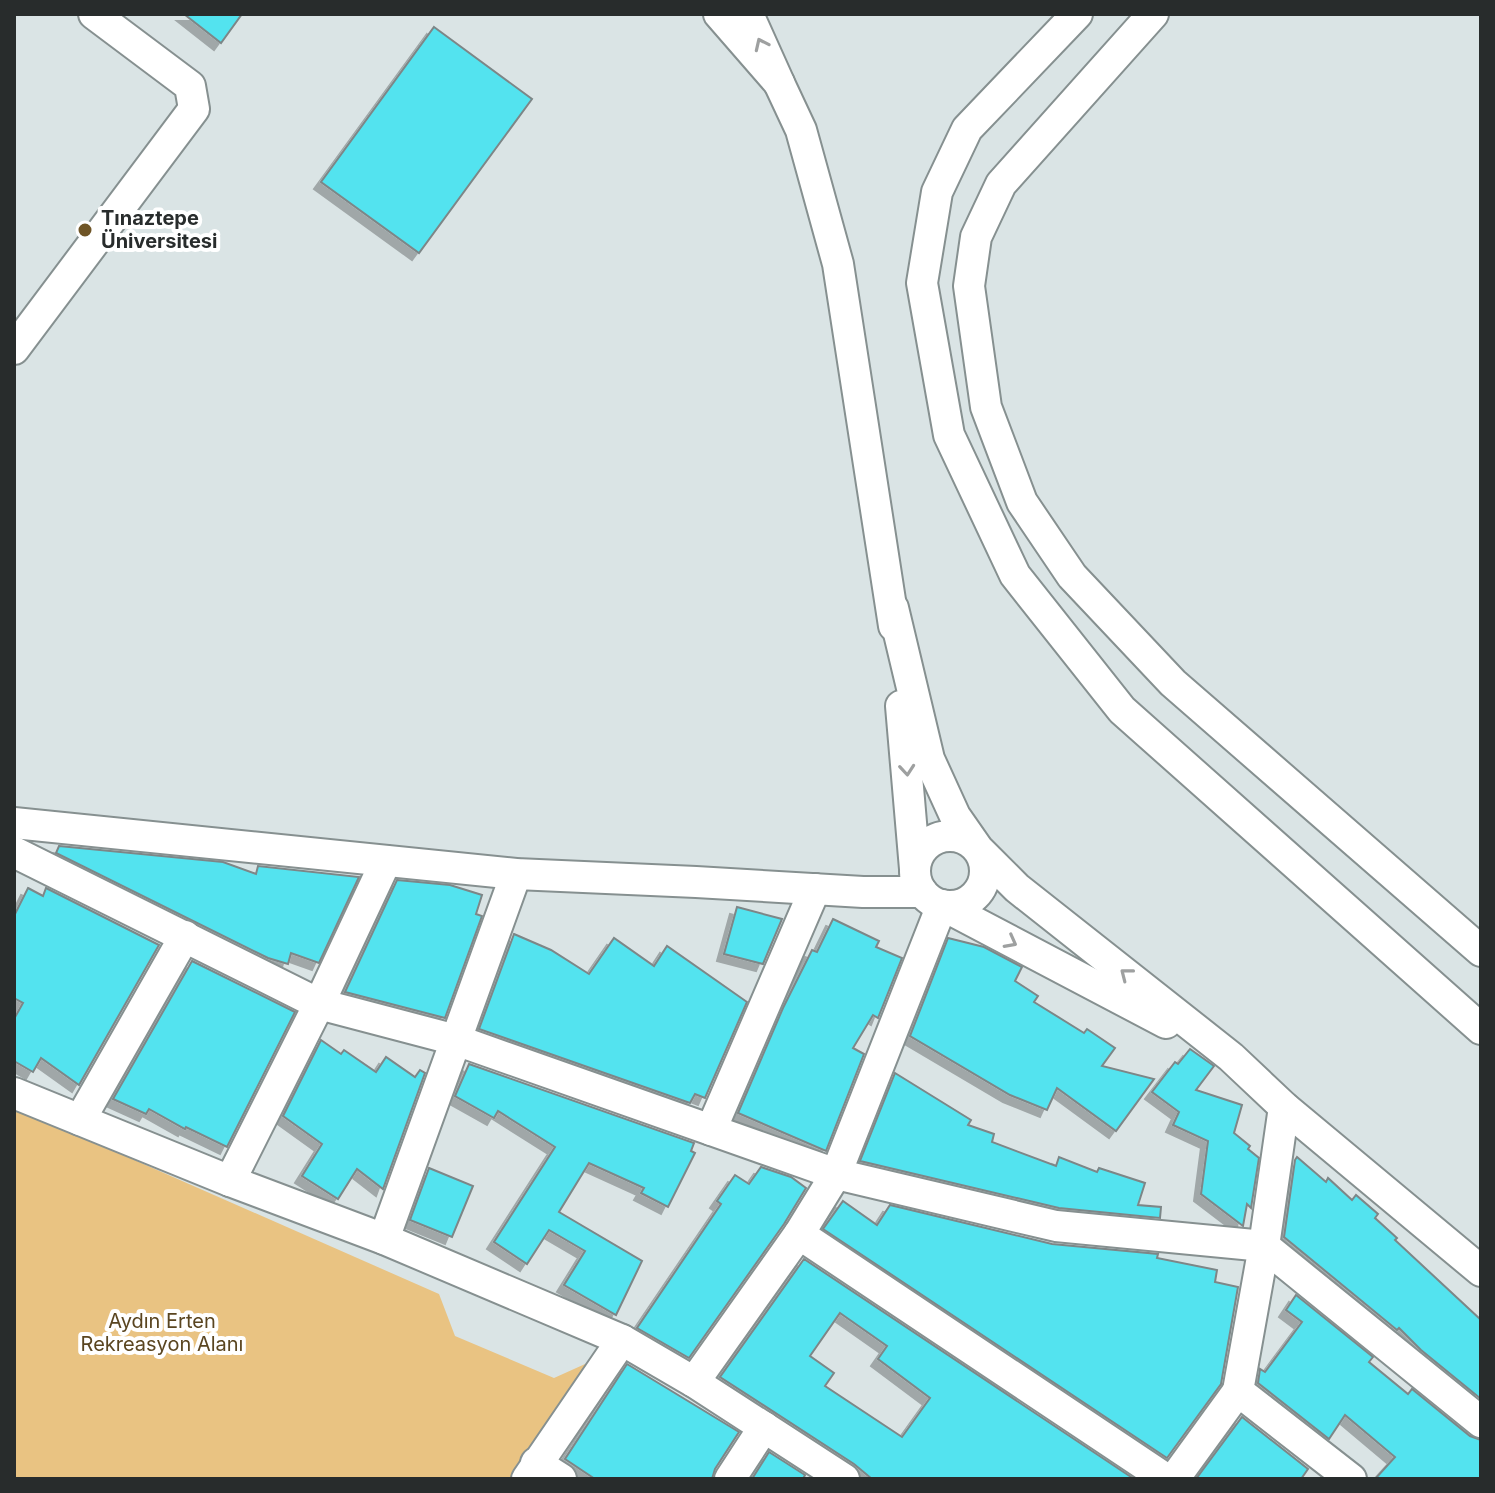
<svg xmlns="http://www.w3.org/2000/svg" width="1495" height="1493" viewBox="0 0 1495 1493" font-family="Inter,sans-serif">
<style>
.green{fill:#e9c382}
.building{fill:#53e3ef;stroke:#7d8687;stroke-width:2;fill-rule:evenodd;filter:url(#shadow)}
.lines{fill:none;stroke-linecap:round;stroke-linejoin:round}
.minor-casing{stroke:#869090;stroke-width:34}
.minor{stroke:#fff;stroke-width:30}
.oneway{stroke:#9ea0a0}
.poi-dot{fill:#6f5526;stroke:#fff;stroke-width:3}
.labels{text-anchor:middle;stroke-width:8;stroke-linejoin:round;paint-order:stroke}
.poi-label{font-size:20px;font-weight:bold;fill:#282c2c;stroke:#fff;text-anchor:start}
.park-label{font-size:20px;fill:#5a4520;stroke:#fff}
</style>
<defs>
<filter id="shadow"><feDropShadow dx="-7" dy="7" stdDeviation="0" flood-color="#0004"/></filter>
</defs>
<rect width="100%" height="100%" fill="#dae4e5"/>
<polygon class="green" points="14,1107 439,1294 455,1336 554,1378 594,1360 524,1479 14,1479"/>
<g class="building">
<polygon points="184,14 242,14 221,43"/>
<polygon points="434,27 532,99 419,253 321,182"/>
<polygon points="59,846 223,862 256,874 258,866 359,877 319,963 291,953 288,964 268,958 56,853"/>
<polygon points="397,880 450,885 482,895 476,914 482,916 445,1018 345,992"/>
<polygon points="28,888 43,896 46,888 159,945 79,1085 41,1058 33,1072 14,1061 14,1019 23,1003 14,998 14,916"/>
<polygon points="737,907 782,919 763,964 724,954"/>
<polygon points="833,919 879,941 876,947 902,958 878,1018 873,1015 853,1048 864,1054 826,1151 738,1113 783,1008 812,950 817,952"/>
<polygon points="514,934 551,950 589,974 614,938 654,966 667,946 747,1002 705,1098 695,1094 690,1103 479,1029"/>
<polygon points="948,938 984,947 1022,967 1015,981 1038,996 1034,1002 1084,1033 1087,1029 1115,1048 1102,1066 1154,1079 1116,1131 1057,1088 1047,1110 1010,1095 910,1036"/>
<polygon points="192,961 295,1012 227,1147 186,1127 185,1129 149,1109 146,1114 113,1099"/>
<polygon points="321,1040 341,1054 344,1050 376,1072 386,1057 415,1077 420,1070 425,1073 383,1189 357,1169 338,1199 302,1176 322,1144 283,1116"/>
<polygon points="1190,1049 1214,1066 1196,1090 1242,1105 1234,1133 1250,1146 1248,1149 1259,1158 1251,1208 1247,1204 1243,1226 1201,1194 1208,1141 1173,1125 1179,1112 1152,1092 1175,1062 1178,1064"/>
<polygon points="469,1064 694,1143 691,1151 695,1153 668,1207 641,1193 644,1188 589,1163 559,1212 642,1261 616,1315 564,1285 585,1251 549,1230 527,1264 494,1242 555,1147 498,1111 494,1118 455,1096"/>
<polygon points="895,1073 971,1120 968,1125 994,1134 992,1142 1056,1166 1059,1157 1097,1172 1099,1168 1145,1183 1138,1205 1161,1207 1160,1218 1059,1208 860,1161"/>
<polygon points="1297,1157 1326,1182 1328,1178 1352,1200 1356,1195 1378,1214 1375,1218 1397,1238 1395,1240 1481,1320 1481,1399 1421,1350 1399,1328 1397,1330 1284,1237 1295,1160"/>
<polygon points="761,1167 791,1177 806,1188 784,1224 689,1358 637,1328 721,1204 717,1201 735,1175 749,1184"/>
<polygon points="429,1168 473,1186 452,1237 410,1220"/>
<polygon points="843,1201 877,1225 890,1205 1052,1244 1158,1254 1157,1258 1217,1270 1215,1282 1238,1287 1221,1384 1167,1458 823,1229"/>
<path d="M 804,1259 L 1134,1479 L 872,1479 L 854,1464 L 720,1377 ZM 840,1313 L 887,1346 L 878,1359 L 930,1398 L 902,1437 L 825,1386 L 834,1373 L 810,1356 Z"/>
<polygon points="1296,1295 1373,1357 1369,1362 1408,1394 1412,1389 1470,1436 1481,1440 1481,1479 1375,1479 1395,1457 1345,1415 1329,1439 1258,1383 1260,1369 1265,1372 1302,1322 1286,1310"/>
<polygon points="627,1364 739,1432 715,1469 712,1479 595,1479 565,1459"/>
<polygon points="1242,1417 1308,1469 1301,1479 1196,1479"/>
<polygon points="769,1452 805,1475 803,1479 752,1479"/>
</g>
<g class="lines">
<defs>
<g id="minor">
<polyline points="719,14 779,83 748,14"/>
<polyline points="1077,14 967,129 937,192 922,283 949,435 1015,575 1122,710 1481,1029"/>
<polyline points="1153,14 1001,184 976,237 969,286 986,407 1022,502 1072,576 1173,683 1481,951"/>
<polyline points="779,83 801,130 838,264 894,626"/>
<polyline points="14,349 194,109 190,86 94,14"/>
<polyline points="893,608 929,759 955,816 978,849 1017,888 1231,1057 1284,1107 1481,1271"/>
<polyline points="901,706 915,869"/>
<polyline points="14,823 516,874 696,882 863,892 922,892"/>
<circle cx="950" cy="871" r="35"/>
<polyline points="14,852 319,1004 456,1040 836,1174 1056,1226 1264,1246 1238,1391 1351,1479"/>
<polyline points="14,1093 230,1181 384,1239 622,1340 694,1382 844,1479"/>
<polyline points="1284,1107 1264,1246 1481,1422"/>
<polyline points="80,1120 185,936"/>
<polyline points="711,1130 815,889"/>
<polyline points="230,1181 319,1004 386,861"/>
<polyline points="799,1234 1166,1479"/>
<polyline points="384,1239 516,874"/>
<polyline points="694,1382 799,1234 836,1174 942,905 1166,1023"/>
<polyline points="536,1463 561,1479"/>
<polyline points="527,1479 622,1340"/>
<polyline points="730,1479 764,1427"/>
<polyline points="1174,1479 1238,1391"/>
</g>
</defs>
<use href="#minor" class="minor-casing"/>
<use href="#minor" class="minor"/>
</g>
<defs><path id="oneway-chevron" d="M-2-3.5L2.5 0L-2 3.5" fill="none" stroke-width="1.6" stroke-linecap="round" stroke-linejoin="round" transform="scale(2)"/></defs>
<g class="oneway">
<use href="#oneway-chevron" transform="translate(761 44) rotate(-115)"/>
<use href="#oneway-chevron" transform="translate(907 770) rotate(85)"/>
<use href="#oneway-chevron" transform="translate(1011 942) rotate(28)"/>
<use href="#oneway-chevron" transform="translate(1126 974) rotate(-142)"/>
</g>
<circle class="poi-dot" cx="85" cy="230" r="8"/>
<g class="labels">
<g class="poi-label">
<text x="101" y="225">Tınaztepe<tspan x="101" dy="23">Üniversitesi</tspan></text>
</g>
<g class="park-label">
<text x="162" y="1328">Aydın Erten<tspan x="162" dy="23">Rekreasyon Alanı</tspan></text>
</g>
</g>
<rect width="1495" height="1493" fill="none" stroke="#282c2c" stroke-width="32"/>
</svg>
